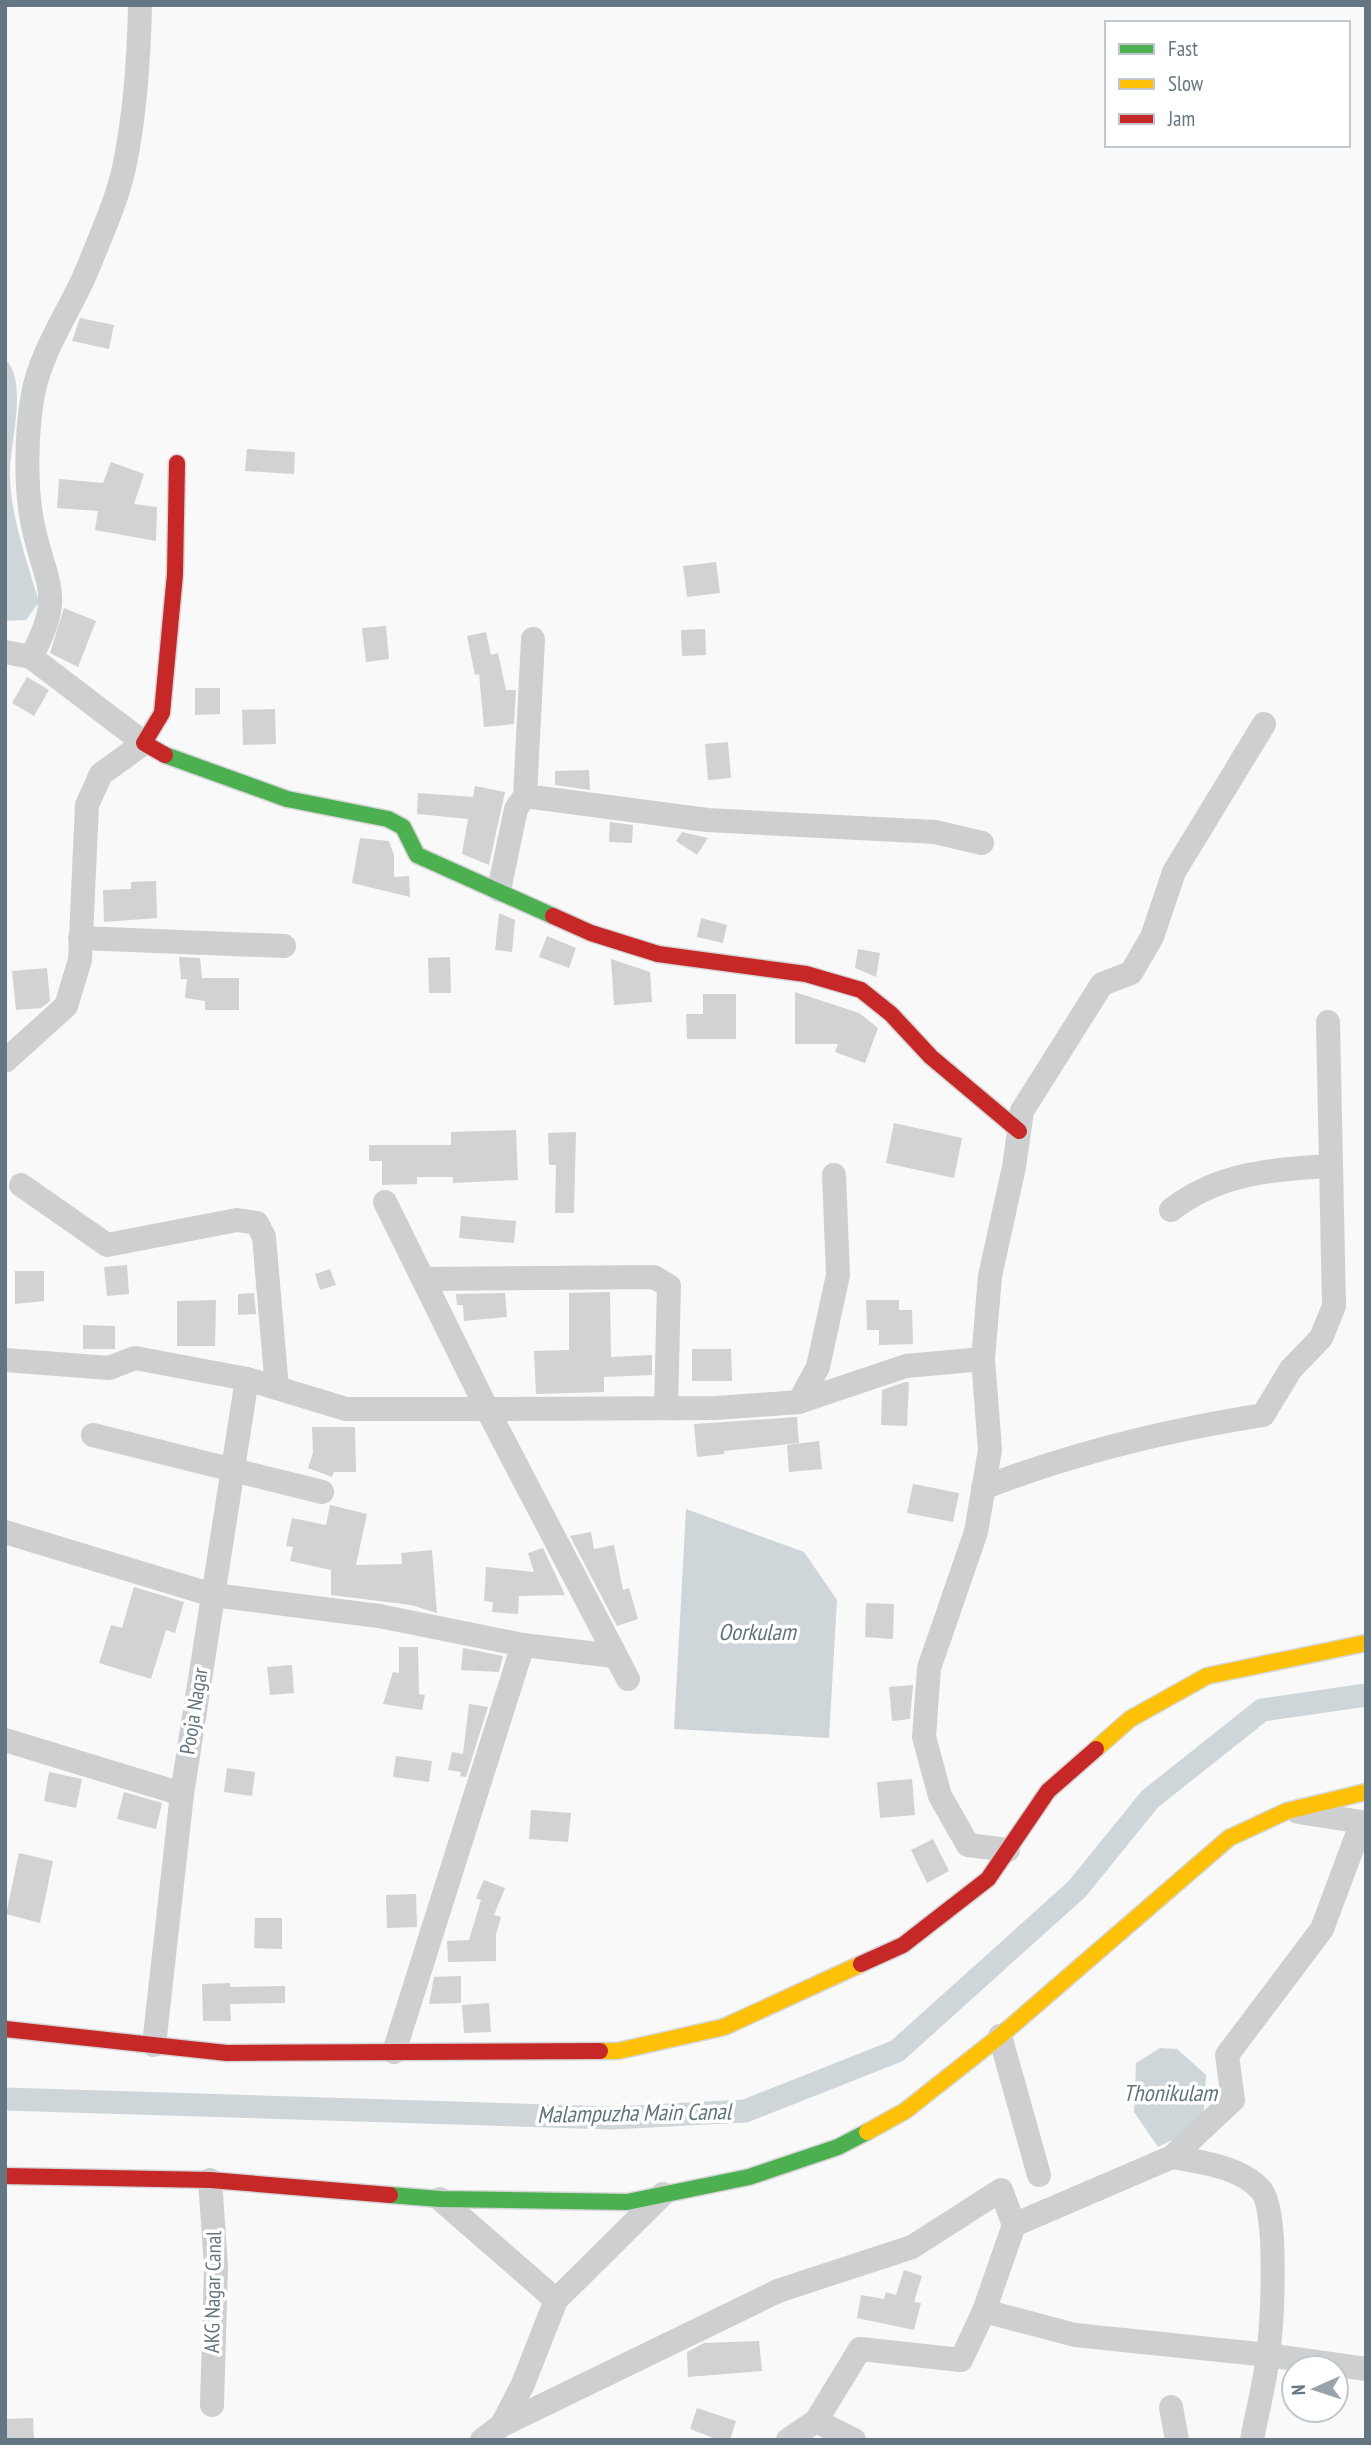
<svg xmlns="http://www.w3.org/2000/svg" width="1371" height="2445" viewBox="0 0 1371 2445" font-family="'PT Sans Narrow',sans-serif">
<style>
.water{fill:#ced6d9}
.lines{fill:none;stroke-linecap:round;stroke-linejoin:round}
.canal{stroke:#ced6d9;stroke-width:23}
.building{fill:#d0d2d3}
.fast-casing{stroke:#d5d6d7;stroke-width:19}
.slow-casing{stroke:#d5d6d7;stroke-width:19}
.jam-casing{stroke:#d5d6d7;stroke-width:19}
.street{stroke:#cecfd0;stroke-width:24}
.fast{stroke:#4caf50;stroke-width:16}
.slow{stroke:#ffc107;stroke-width:16}
.jam{stroke:#c62828;stroke-width:16}
.labels{text-anchor:middle;stroke-width:7;stroke-linejoin:round;paint-order:stroke}
.street-label{font-size:21px;fill:#657683;stroke:#fff}
.water-label{font-size:23px;font-style:italic;fill:#60757c;stroke:#fff}
</style>
<rect width="100%" height="100%" fill="#f9f9f9"/>
<g class="water">
<path d="M 5,359 C 28,381 11,439 10,469 C 9,513 27,561 39,602 L 26,620 L 5,621 Z"/>
<polygon points="686,1509 804,1552 837,1600 829,1738 674,1729"/>
<polygon points="1160,2048 1177,2049 1206,2075 1203,2125 1158,2147 1134,2112 1136,2063"/>
</g>
<g class="lines">
<polyline class="canal" points="5,2099 612,2118 745,2111 897,2051 1077,1889 1150,1799 1262,1710 1366,1695"/>
</g>
<g class="building">
<polygon points="80,318 114,325 109,349 72,341"/>
<polygon points="247,449 295,452 294,474 245,471"/>
<polygon points="111,462 144,474 134,504 157,507 156,541 95,530 98,511 57,508 59,479 103,483"/>
<polygon points="716,562 720,593 687,597 683,566"/>
<polygon points="64,608 96,621 78,667 50,653"/>
<polygon points="386,626 389,659 366,662 362,628"/>
<polygon points="705,629 706,655 682,656 681,630"/>
<polygon points="486,632 491,655 498,653 506,690 516,690 514,724 484,727 479,674 475,675 467,636"/>
<polygon points="27,677 49,690 34,716 12,703"/>
<polygon points="195,688 220,688 220,714 195,715"/>
<polygon points="275,709 276,744 243,745 242,710"/>
<polygon points="728,742 731,778 708,780 705,744"/>
<polygon points="589,770 590,790 555,785 555,771"/>
<polygon points="475,786 505,792 489,865 462,854 468,819 417,814 418,793 473,797"/>
<polygon points="610,822 633,825 632,843 609,842"/>
<polygon points="682,832 708,838 697,855 676,841"/>
<polygon points="360,838 389,841 394,855 394,877 409,876 410,897 352,883"/>
<polygon points="156,881 157,918 104,922 103,890 131,889 131,882"/>
<polygon points="499,913 515,920 512,952 495,950"/>
<polygon points="701,918 727,925 723,943 697,937"/>
<polygon points="547,936 576,948 569,968 539,957"/>
<polygon points="858,949 880,953 876,977 855,968"/>
<polygon points="179,957 200,958 202,978 239,978 239,1010 205,1010 205,1001 185,998 187,979 181,979"/>
<polygon points="450,957 451,993 429,993 428,958"/>
<polygon points="611,959 650,972 652,1002 614,1005"/>
<polygon points="47,968 50,1001 41,1008 16,1010 12,971"/>
<polygon points="795,992 859,1013 878,1028 865,1063 835,1052 838,1044 795,1044"/>
<polygon points="703,994 736,994 736,1039 687,1039 686,1014 703,1014"/>
<polygon points="894,1123 962,1138 954,1178 886,1163"/>
<polygon points="516,1130 518,1180 453,1183 453,1177 417,1177 417,1184 382,1185 382,1161 369,1161 369,1145 451,1145 451,1132"/>
<polygon points="576,1132 574,1213 555,1213 556,1165 549,1165 548,1133"/>
<polygon points="461,1216 516,1221 514,1243 459,1238"/>
<polygon points="127,1265 129,1294 107,1296 104,1267"/>
<polygon points="330,1269 336,1285 320,1290 315,1274"/>
<polygon points="15,1271 44,1271 44,1301 15,1304"/>
<polygon points="610,1292 611,1357 652,1355 652,1375 604,1377 604,1392 536,1394 534,1351 569,1350 569,1293"/>
<polygon points="254,1293 256,1314 238,1315 238,1294"/>
<polygon points="505,1293 507,1317 464,1321 463,1305 457,1305 456,1294"/>
<polygon points="216,1300 215,1346 177,1346 177,1301"/>
<polygon points="866,1300 899,1300 899,1310 912,1310 913,1344 879,1345 879,1330 867,1330"/>
<polygon points="83,1325 115,1326 115,1349 83,1349"/>
<polygon points="692,1349 731,1349 732,1381 692,1381"/>
<polygon points="905,1382 909,1382 907,1426 881,1425 882,1390"/>
<polygon points="797,1417 799,1443 724,1451 724,1454 697,1457 694,1424"/>
<polygon points="312,1427 355,1427 356,1472 334,1472 332,1477 308,1468 313,1453"/>
<polygon points="819,1441 822,1469 789,1472 787,1445"/>
<polygon points="913,1484 959,1493 953,1522 907,1513"/>
<polygon points="330,1505 367,1514 356,1565 402,1564 401,1553 432,1550 437,1613 411,1605 331,1595 331,1570 290,1561 293,1547 286,1546 292,1518 326,1525"/>
<polygon points="591,1532 594,1549 614,1545 623,1590 629,1588 638,1619 617,1626 570,1536"/>
<polygon points="543,1548 565,1595 519,1596 518,1614 492,1612 493,1602 484,1601 486,1567 534,1572 528,1553"/>
<polygon points="134,1587 184,1602 175,1633 166,1630 151,1679 99,1663 111,1625 122,1628"/>
<polygon points="866,1603 894,1604 893,1639 865,1637"/>
<polygon points="399,1647 418,1647 419,1694 425,1695 422,1710 383,1704 393,1672 399,1673"/>
<polygon points="463,1648 503,1656 499,1672 461,1670"/>
<polygon points="292,1665 294,1693 270,1695 267,1667"/>
<polygon points="913,1685 910,1719 892,1721 889,1687"/>
<polygon points="469,1704 488,1707 466,1777 460,1776 461,1772 448,1770 452,1752 463,1754"/>
<polygon points="396,1756 432,1761 429,1782 393,1777"/>
<polygon points="227,1768 255,1772 252,1796 224,1792"/>
<polygon points="49,1772 82,1779 76,1808 44,1801"/>
<polygon points="912,1779 915,1815 880,1818 877,1782"/>
<polygon points="124,1792 162,1803 156,1829 117,1819"/>
<polygon points="531,1810 571,1813 568,1842 529,1839"/>
<polygon points="933,1839 949,1871 927,1883 911,1850"/>
<polygon points="19,1853 53,1861 40,1923 6,1914"/>
<polygon points="484,1880 505,1888 494,1915 501,1917 496,1934 496,1961 448,1962 447,1941 469,1940 481,1900 476,1898"/>
<polygon points="416,1894 417,1927 387,1928 386,1895"/>
<polygon points="255,1918 282,1918 282,1949 254,1948"/>
<polygon points="461,1976 461,2003 429,2004 434,1977"/>
<polygon points="230,1983 230,1987 285,1986 285,2003 230,2004 231,2021 203,2021 202,1984"/>
<polygon points="489,2003 491,2032 464,2033 462,2005"/>
<polygon points="904,2270 922,2276 914,2302 921,2303 914,2330 857,2318 861,2295 884,2299 886,2292 896,2295"/>
<polygon points="759,2341 762,2371 688,2377 687,2352 704,2343"/>
<polygon points="697,2408 736,2421 730,2440 719,2440 690,2429"/>
<polygon points="33,2418 34,2440 5,2440 5,2419"/>
</g>
<g class="lines">
<defs>
<g id="fast">
<polyline points="165,755 287,799 388,819 403,827 417,855 553,916"/>
<polyline points="390,2195 440,2199 627,2202 749,2177 838,2147 867,2132"/>
</g>
<g id="slow">
<polyline points="1096,1749 1130,1719 1207,1676 1366,1643"/>
<polyline points="600,2051 618,2051 724,2027 861,1964"/>
<polyline points="867,2132 905,2111 1000,2036 1229,1838 1287,1811 1366,1792"/>
</g>
<g id="jam">
<polyline points="165,755 144,743 162,713 175,574 177,463"/>
<polyline points="553,916 591,933 658,954 806,974 861,990 891,1014 931,1057 1019,1131"/>
<polyline points="861,1964 903,1945 988,1879 1048,1791 1096,1749"/>
<polyline points="5,2029 227,2053 600,2051"/>
<polyline points="5,2176 210,2180 390,2195"/>
</g>
</defs>
<use href="#fast" class="fast-casing"/>
<use href="#slow" class="slow-casing"/>
<use href="#jam" class="jam-casing"/>
<g class="street">
<polyline points="5,652 31,657 144,743 101,774 87,805 80,960 66,1006 5,1061"/>
<path d="M 31,657 C 65,595 46,586 33,526 C 25,488 26,432 33,394 C 42,347 73,307 90,263 C 102,233 117,200 124,168 C 135,115 139,59 140,5"/>
<polyline points="525,796 707,820 935,832 982,843"/>
<polyline points="499,890 516,809 525,796 533,639"/>
<polyline points="80,938 284,946"/>
<polyline points="21,1185 107,1245 237,1220 257,1223 264,1237 277,1388"/>
<polyline points="385,1202 487,1409 628,1679"/>
<path d="M 1171,1210 C 1218,1173 1273,1169 1331,1166"/>
<polyline points="423,1279 654,1277 669,1286 666,1408"/>
<polyline points="5,1360 109,1368 135,1358 247,1379 346,1409 487,1409 716,1408 799,1402 906,1366 983,1359"/>
<polyline points="799,1402 818,1367 838,1275 834,1175"/>
<polyline points="93,1435 322,1492"/>
<path d="M 983,1488 C 1073,1453 1168,1430 1263,1415 L 1291,1369 L 1321,1338 L 1334,1306 L 1328,1022"/>
<polyline points="5,1532 213,1595 379,1616 523,1645 614,1656"/>
<polyline points="5,1740 182,1794"/>
<polyline points="1008,1850 968,1845 940,1796 924,1737 929,1668 976,1532 990,1450 983,1359 990,1276 1014,1167 1022,1111 1102,984 1131,973 1152,937 1174,872 1264,724"/>
<polyline points="1000,2036 1039,2175"/>
<polyline points="154,2045 182,1794 247,1379"/>
<polyline points="394,2052 523,1645"/>
<path d="M 1172,2157 C 1201,2162 1241,2167 1261,2190 C 1279,2210 1272,2325 1268,2355 C 1265,2383 1257,2412 1252,2440"/>
<polyline points="210,2180 216,2266 212,2405"/>
<polyline points="440,2199 556,2300"/>
<polyline points="984,2311 1075,2335 1268,2355 1366,2369"/>
<polyline points="1171,2407 1177,2440"/>
<polyline points="816,2421 854,2440"/>
<polyline points="502,2425 523,2384 556,2300 663,2194"/>
<polyline points="482,2440 502,2425 778,2291 912,2247 1001,2190 1014,2225"/>
<polyline points="788,2440 816,2421 860,2349 961,2360 984,2311 1014,2225 1172,2157 1233,2100 1227,2055 1322,1929 1362,1822 1298,1812"/>
</g>
<use href="#fast" class="fast"/>
<use href="#slow" class="slow"/>
<use href="#jam" class="jam"/>
</g>
<g class="labels">
<g class="street-label">
<text transform="translate(194 1711) rotate(-81)" y="7">Pooja Nagar</text>
<text transform="translate(213 2292) rotate(-89)" y="7">AKG Nagar Canal</text>
</g>
<g class="water-label">
<text x="757" y="1640">Oorkulam</text>
<text x="1170" y="2101">Thonikulam</text>
<text transform="translate(634 2113) rotate(-1)" y="8">Malampuzha Main Canal</text>
</g>
</g>
<rect width="1371" height="2445" fill="none" stroke="#657683" stroke-width="14"/>
<rect x="1105" y="21" width="245" height="126" fill="#ffffff" stroke="#c1c8cd" stroke-width="2"/>
<rect x="1119" y="44" width="35" height="10" fill="#4caf50" stroke="#c1c8cd" stroke-width="2"/>
<text x="1168" y="56" font-size="21" fill="#657683">Fast</text>
<rect x="1119" y="79" width="35" height="10" fill="#ffc107" stroke="#c1c8cd" stroke-width="2"/>
<text x="1168" y="91" font-size="21" fill="#657683">Slow</text>
<rect x="1119" y="114" width="35" height="10" fill="#c62828" stroke="#c1c8cd" stroke-width="2"/>
<text x="1168" y="126" font-size="21" fill="#657683">Jam</text>
<g transform="translate(1315 2389) rotate(267)"><circle r="33" fill="#ffffff" stroke="#c1c8cd" stroke-width="2"/>
<path d="M0-5L12 26L0 18L-12 26Z" fill="#99a4ac"/>
<text y="-10" font-size="19" font-weight="bold" text-anchor="middle" fill="#657683">N</text>
</g>
</svg>
